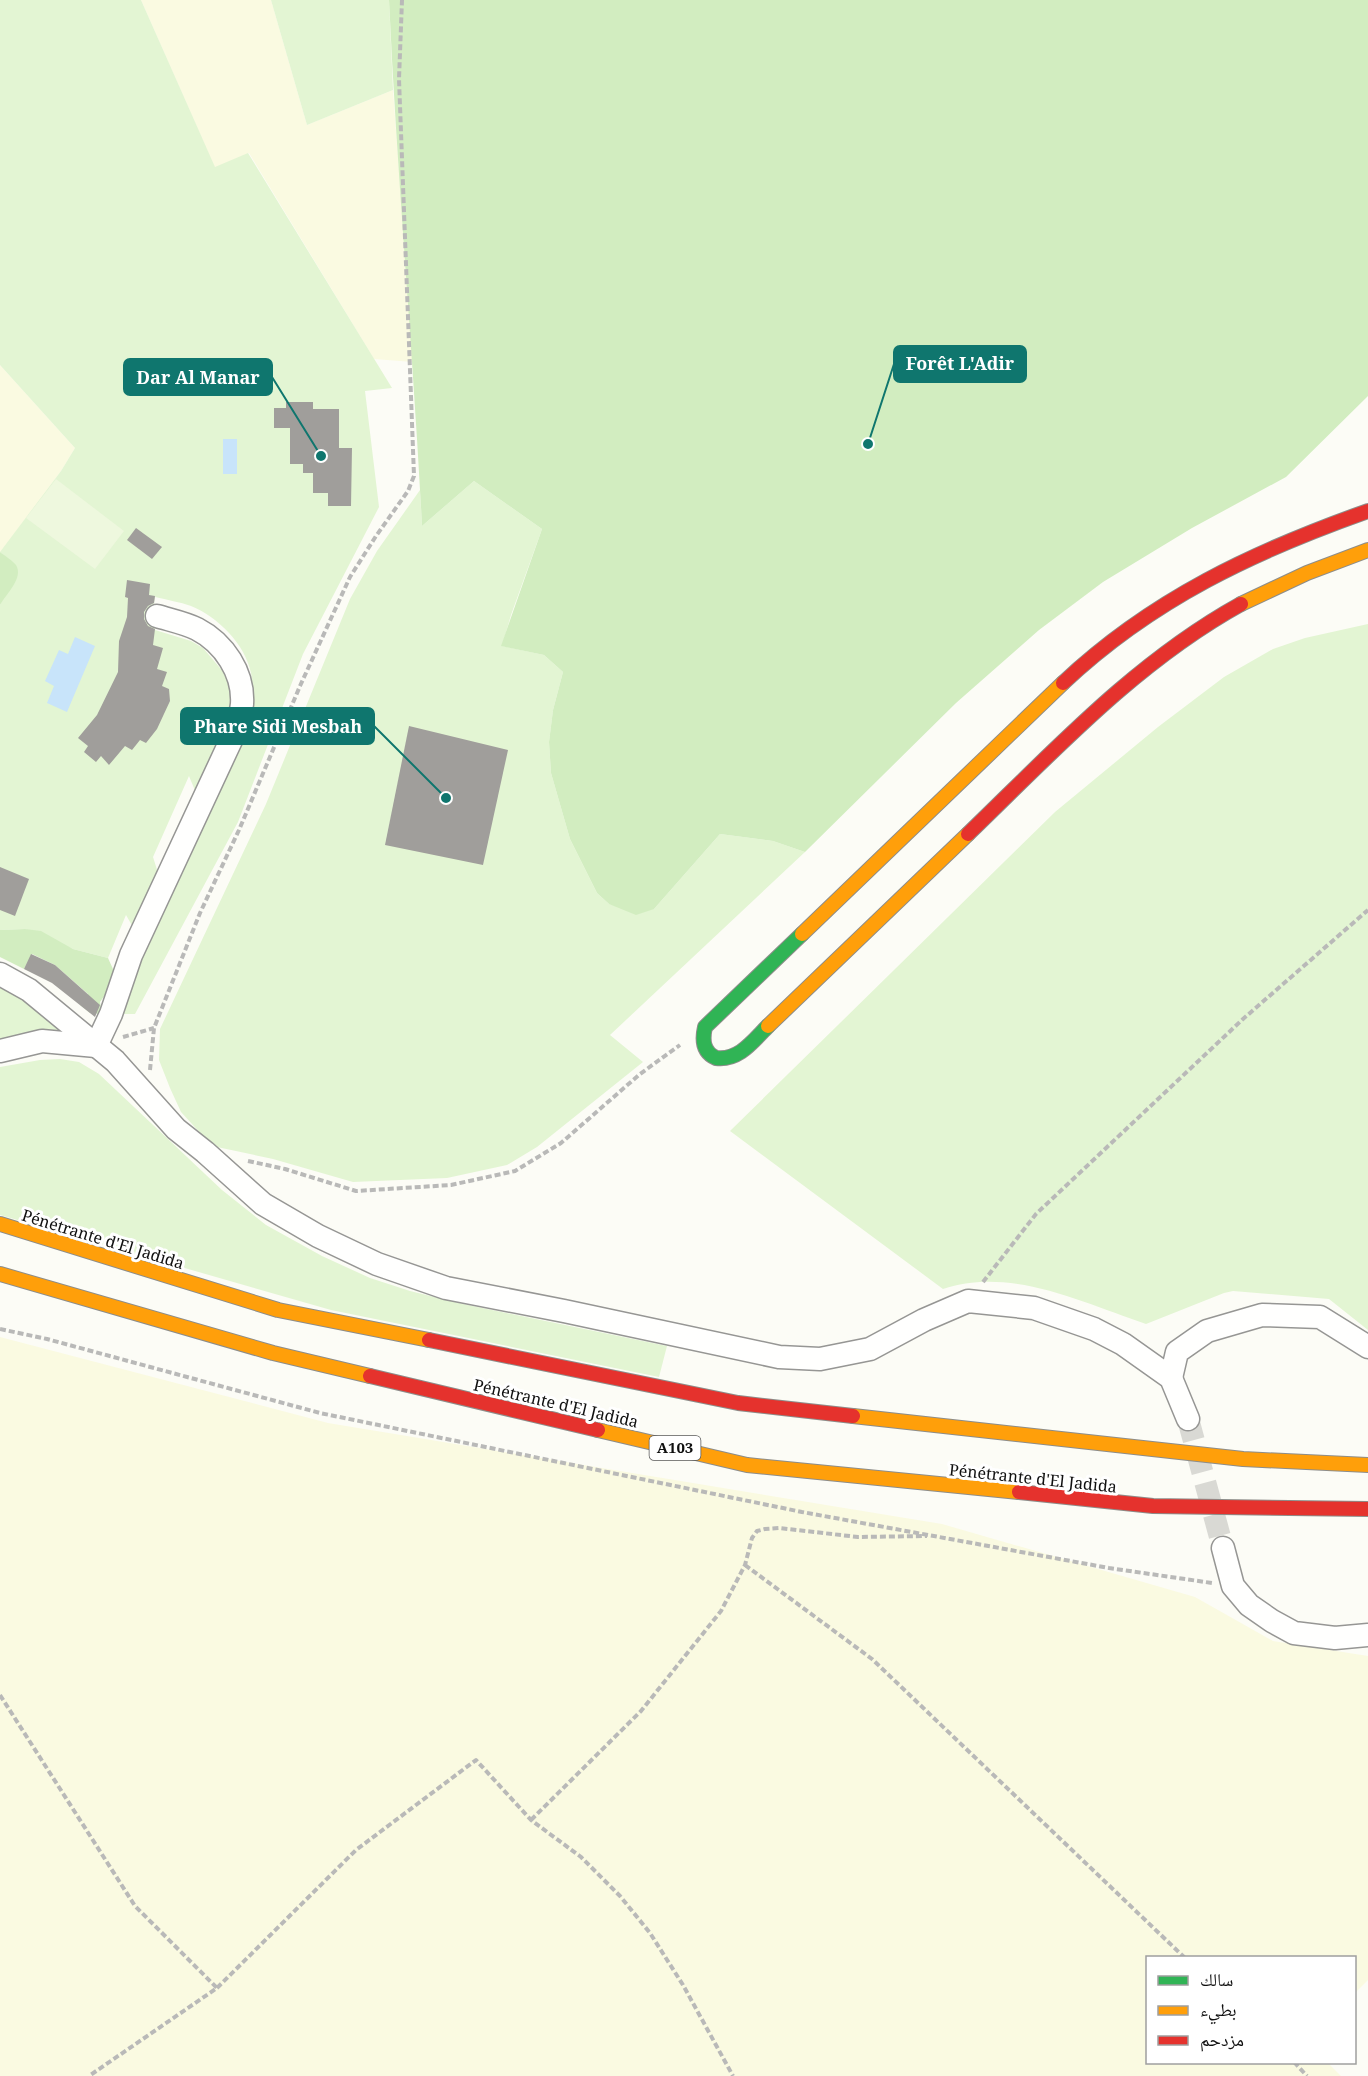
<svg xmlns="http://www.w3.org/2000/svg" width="1368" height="2076" viewBox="0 0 1368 2076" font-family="'Noto Serif','Noto Naskh Arabic',serif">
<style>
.farmland{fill:#fafae1}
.green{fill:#e3f5d3}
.forest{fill:#d2edc0}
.pitch{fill:#eef8de}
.water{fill:#c8e4fa}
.building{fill:#a09e9b}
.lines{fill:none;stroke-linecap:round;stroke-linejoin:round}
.street-tunnel{stroke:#d9d9d4;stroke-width:22;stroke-dasharray:22 11;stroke-linecap:butt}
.street-casing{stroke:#969694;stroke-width:25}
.fast-casing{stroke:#8d8d8a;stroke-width:16}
.slow-casing{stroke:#8d8d8a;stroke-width:16}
.jam-casing{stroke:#8d8d8a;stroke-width:16}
.path{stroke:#b9b9b8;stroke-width:4;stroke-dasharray:6 3;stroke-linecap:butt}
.street{stroke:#fffffe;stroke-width:22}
.fast{stroke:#30b455;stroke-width:14}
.slow{stroke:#ff9f0a;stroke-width:14}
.jam{stroke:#e5322d;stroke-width:14}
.labels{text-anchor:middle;stroke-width:6;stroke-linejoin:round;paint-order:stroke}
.shield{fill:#fff;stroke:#585858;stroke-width:1.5}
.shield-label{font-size:15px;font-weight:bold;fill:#101010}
.street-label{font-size:16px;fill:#101010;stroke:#fff}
.leader{fill:none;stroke:#0f766e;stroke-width:2}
.callout-dot{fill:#0f766e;stroke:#fff;stroke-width:2}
.callout{fill:#0f766e;stroke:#0f766e;stroke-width:2}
.callout-label{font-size:18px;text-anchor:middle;font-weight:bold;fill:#fff}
</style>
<rect width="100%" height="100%" fill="#fcfcf6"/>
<g class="farmland">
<polygon points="141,0 271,0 307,125 393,90 413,362 374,359 249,153 215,168"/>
<polygon points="0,365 75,448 61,471 0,553"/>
<polygon points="0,1337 328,1423 942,1524 1195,1597 1273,1641 1368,1656 1368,1980 1355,1993 1354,1958 1148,1958 1148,2062 1328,2063 1341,2076 0,2076"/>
</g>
<g class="green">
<path d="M 0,0 L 141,0 L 215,167 L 248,153 L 392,388 L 365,391 L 379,507 L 303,654 L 238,822 L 135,1014 L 120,1014 L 131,970 L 252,701 C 252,691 253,682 251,673 C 245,644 218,617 191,606 C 180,602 167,600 155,597 L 153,611 L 158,612 L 155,630 L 191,641 L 203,648 L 226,675 L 230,689 L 232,710 L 196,793 L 189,776 L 153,857 L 159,876 L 134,929 L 126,915 L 108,958 L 73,949 L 25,929 L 0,930 L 0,605 L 15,565 L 0,552 L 61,471 L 75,448 L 0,365 Z"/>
<polygon points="271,0 389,0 393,90 307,125"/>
<polygon points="474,481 542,529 511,615 502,646 544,655 563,672 553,710 549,742 551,773 570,839 597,893 609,904 654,909 720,834 773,841 805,852 610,1035 643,1062 537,1147 507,1165 447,1178 353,1182 273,1159 217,1147 203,1136 181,1112 170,1088 159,1060 160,1029 266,804 350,599 377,551 420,490 422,526"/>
<path d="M 1368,624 L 1368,1330 L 1329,1299 L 1233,1291 L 1224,1293 L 1146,1324 C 1083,1303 1010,1266 943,1289 L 730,1131 L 1055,812 L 1158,727 L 1224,677 L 1273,649 L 1305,638 Z"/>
<polygon points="0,984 35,1003 63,1031 57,1035 0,1045"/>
<polygon points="60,1059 79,1062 99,1074 222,1190 266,1225 322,1256 370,1278 410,1291 463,1304 667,1346 659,1377 331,1310 0,1215 0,1067 40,1060"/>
</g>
<g class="forest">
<path d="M 389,0 L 1368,0 L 1368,396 L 1286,477 L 1192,528 L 1103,582 L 1039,630 L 956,703 L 805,852 L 773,841 L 720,834 L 654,909 L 636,915 L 609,904 L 597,893 L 570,839 L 551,773 L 549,742 L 553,710 L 563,672 L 544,655 L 501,646 L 542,529 L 474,481 L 422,526 C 413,351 397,176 389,0 Z"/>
<path d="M 0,552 C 5,556 12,560 16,565 C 24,578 6,594 0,605 Z"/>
<polygon points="25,929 41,931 73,949 108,958 117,978 100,1002 102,1014 90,1013 80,1005 88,994 55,965 32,954 24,969 0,957 0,930"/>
</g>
<polygon class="pitch" points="56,479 124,531 95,569 26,518"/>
<g class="water">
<rect x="223" y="439" width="14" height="35"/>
<polygon points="75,637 95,646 67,712 47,703 54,686 45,681 59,650 68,654"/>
</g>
<g class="building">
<polygon points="286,402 313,402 313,409 339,409 339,448 352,448 351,506 328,506 328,493 313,493 313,473 303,473 303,464 290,464 290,428 274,428 274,408 286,408"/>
<polygon points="136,528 162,547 152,559 127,540"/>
<polygon points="127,580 150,584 149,595 155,596 154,603 148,606 144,612 144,619 148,626 155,629 153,645 163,648 157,669 167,672 162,686 169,689 170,701 157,729 146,743 140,740 132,750 125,746 109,765 101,756 96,762 84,752 88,746 78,738 97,715 118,672 119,641 127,617 128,598 125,597"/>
<polygon points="409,726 508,750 483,865 385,845"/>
<polygon points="0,867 29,879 15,916 0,910"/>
<polygon points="31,954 55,965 100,1005 95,1017 52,983 24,969"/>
</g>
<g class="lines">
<polyline class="street-tunnel" points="1188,1419 1223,1548"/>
<defs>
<g id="street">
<polyline points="0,974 29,990 115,1061 176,1129 205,1152 263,1204 318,1236 377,1264 446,1288 564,1311 779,1357 820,1359 870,1349 924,1320 968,1301 1034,1308 1094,1329 1123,1344 1171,1378 1188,1419"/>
<path d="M 0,1051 L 42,1041 L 96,1046 L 111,1014 L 131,955 L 233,736 C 236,726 241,715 242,704 C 244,673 224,643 197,629 C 185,623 170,620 157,616"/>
<polyline points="1171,1378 1177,1352 1207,1331 1262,1315 1320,1317 1368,1347"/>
<polyline points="1223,1548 1233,1586 1249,1605 1272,1621 1294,1633 1335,1638 1368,1635"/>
</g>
<path id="fast" d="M 768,1026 C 753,1041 739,1061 716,1058 C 703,1052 702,1040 705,1027 L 802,934"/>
<g id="slow">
<polyline points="1241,604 1307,573 1368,550"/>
<polyline points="802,934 1063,683"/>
<polyline points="768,1026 968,834"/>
<polyline points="0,1224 278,1310 429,1340"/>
<polyline points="0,1274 273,1353 370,1376"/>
<polyline points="853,1416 1243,1459 1368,1465"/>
<polyline points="598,1430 747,1465 1019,1492"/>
</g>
<g id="jam">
<path d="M 1063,683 C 1152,599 1255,551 1368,511"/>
<path d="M 968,834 C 1054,751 1136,662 1241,604"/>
<polyline points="429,1340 738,1403 853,1416"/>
<polyline points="370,1376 598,1430"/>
<polyline points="1019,1492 1153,1506 1368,1509"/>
</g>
</defs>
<use href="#street" class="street-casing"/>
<use href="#fast" class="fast-casing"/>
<use href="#slow" class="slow-casing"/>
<use href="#jam" class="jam-casing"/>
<g class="path">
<polyline points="123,1037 154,1028"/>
<polyline points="150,1070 154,1028 200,913 239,830 300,686 350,577 376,536 408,491 414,476 399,79 402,0"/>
<polyline points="248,1161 285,1169 356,1191 451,1185 515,1171 561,1143 640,1074 680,1045"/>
<polyline points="983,1282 1036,1214 1243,1019 1368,910"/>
<polyline points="0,1329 47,1339 320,1413 802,1512 1109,1568 1212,1583"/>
<polyline points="745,1565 872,1659 1185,1958"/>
<polyline points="0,1695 135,1906 217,1988 89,2076"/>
<polyline points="531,1820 641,1711 721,1611 745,1565 752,1538 757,1531 765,1529 779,1528 858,1537 927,1536"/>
<polyline points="217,1988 356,1850 476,1760 531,1820 581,1857 620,1896 650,1933 683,1985 733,2076"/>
<polyline points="1294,2062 1307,2076"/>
</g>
<use href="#street" class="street"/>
<use href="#fast" class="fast"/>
<use href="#slow" class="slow"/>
<use href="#jam" class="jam"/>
</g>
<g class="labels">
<rect class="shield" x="649.5" y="1436" width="51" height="24" rx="4.5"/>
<g class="shield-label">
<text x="675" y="1453">A103</text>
</g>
<g class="street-label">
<text transform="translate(103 1239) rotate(17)" y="6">Pénétrante d'El Jadida</text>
<text transform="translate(556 1403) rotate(13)" y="6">Pénétrante d'El Jadida</text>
<text transform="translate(1033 1478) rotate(6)" y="6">Pénétrante d'El Jadida</text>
</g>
</g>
<path class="leader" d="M868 444L894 364M321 456L272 377M446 798L374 726"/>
<g class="callout-dot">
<circle cx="868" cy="444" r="6"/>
<circle cx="321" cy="456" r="6"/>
<circle cx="446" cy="798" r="6"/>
</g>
<g class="callout">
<rect x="894" y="346" width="132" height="36" rx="6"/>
<rect x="124" y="359" width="148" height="36" rx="6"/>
<rect x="181" y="708" width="193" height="36" rx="6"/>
</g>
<g class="callout-label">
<text x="960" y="370">Forêt L'Adir</text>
<text x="198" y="384">Dar Al Manar</text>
<text x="278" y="733">Phare Sidi Mesbah</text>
</g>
<rect x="1146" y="1956" width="210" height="108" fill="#ffffff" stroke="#9f9f9f" stroke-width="1.5"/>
<rect x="1158" y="1976" width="30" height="9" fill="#30b455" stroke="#9f9f9f" stroke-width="1.5"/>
<text x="1200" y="1986" font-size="18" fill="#101010">سالك</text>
<rect x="1158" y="2006" width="30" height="9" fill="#ff9f0a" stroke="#9f9f9f" stroke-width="1.5"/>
<text x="1200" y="2016" font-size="18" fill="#101010">بطيء</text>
<rect x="1158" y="2036" width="30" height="9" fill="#e5322d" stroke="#9f9f9f" stroke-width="1.5"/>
<text x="1200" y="2046" font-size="18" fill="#101010">مزدحم</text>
</svg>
